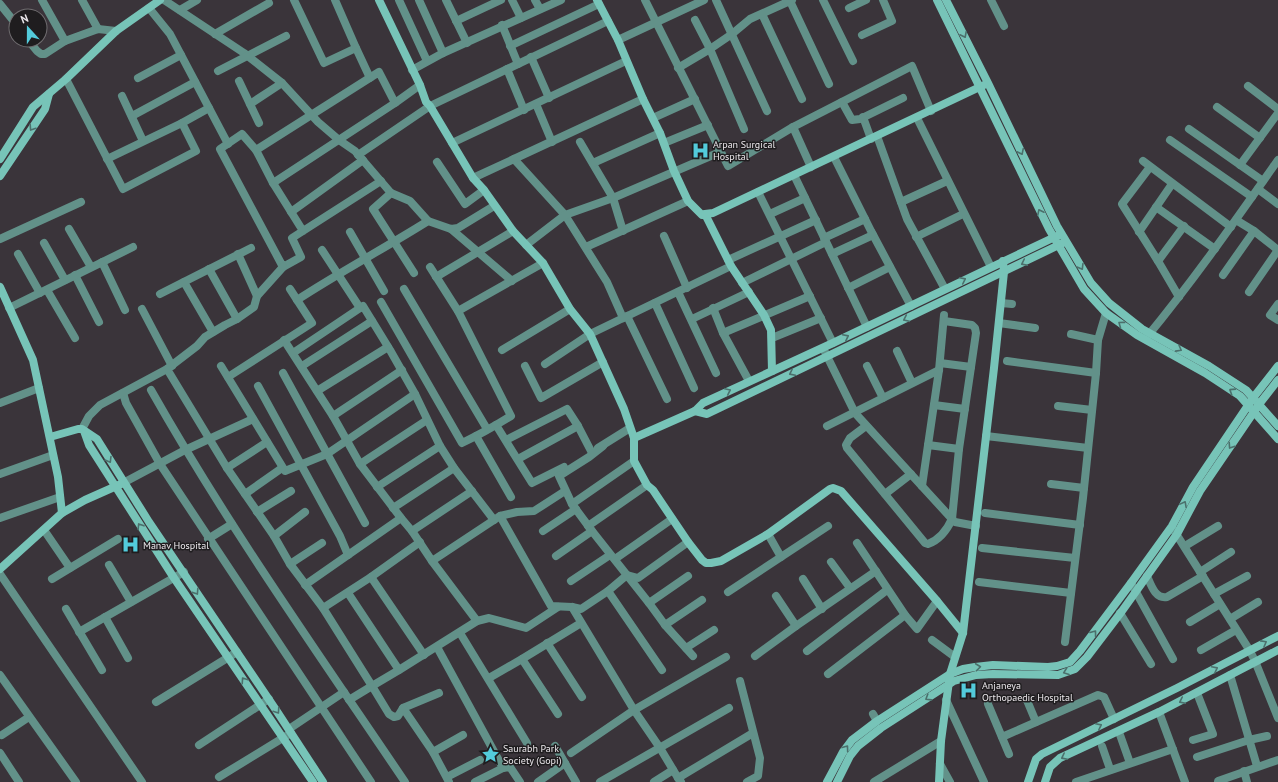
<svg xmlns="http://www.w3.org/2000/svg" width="1278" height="782" viewBox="0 0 1278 782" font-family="'PT Sans',sans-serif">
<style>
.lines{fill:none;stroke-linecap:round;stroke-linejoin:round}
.street{stroke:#629189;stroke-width:8}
.secondary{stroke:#77c4b8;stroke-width:8}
.oneway{stroke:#4b706c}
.labels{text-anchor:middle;stroke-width:3;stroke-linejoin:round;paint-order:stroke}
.poi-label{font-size:10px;fill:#ece8ec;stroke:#1f1d1f;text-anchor:start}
</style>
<rect width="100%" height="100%" fill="#3a343a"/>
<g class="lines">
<g class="street">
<polyline points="42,0 65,41"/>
<polyline points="82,0 98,29"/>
<polyline points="164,0 244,53 282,83 318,122 339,140 355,151 391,193"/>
<polyline points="294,0 324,63 356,48 335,0"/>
<polyline points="399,0 427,61"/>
<polyline points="419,0 443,53"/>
<polyline points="446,0 467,43"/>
<polyline points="512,0 521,18"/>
<polyline points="535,0 540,9"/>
<polyline points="645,0 728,166 793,127 912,66 931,111"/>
<polyline points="716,0 767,111"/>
<polyline points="823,0 853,61"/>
<polyline points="991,0 1004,26"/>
<polyline points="790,1 829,84"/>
<polyline points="0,4 16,24"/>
<polyline points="149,8 170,34 228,144"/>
<polyline points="849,8 866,0"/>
<polyline points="180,10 197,0"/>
<polyline points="762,14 802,99"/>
<polyline points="695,20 710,49 744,129"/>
<polyline points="456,21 501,0"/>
<polyline points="502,25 518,64"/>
<polyline points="215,34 269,3"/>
<polyline points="862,35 892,21 883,0"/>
<polyline points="28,40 37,51 41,54 45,54 65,41 98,29 116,31"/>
<polyline points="618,40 704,0"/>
<polyline points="510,46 599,4"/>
<polyline points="356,48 370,78"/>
<polyline points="531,57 549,98"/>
<polyline points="678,68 710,49 732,34 750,19 792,0"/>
<polyline points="507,69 524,110"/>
<polyline points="412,70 443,53 561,0"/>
<polyline points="218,71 286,36"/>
<polyline points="138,78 181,55"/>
<polyline points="66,79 123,189 196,151 182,123 209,108"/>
<polyline points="239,81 259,123"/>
<polyline points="1248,86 1278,109"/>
<polyline points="122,96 143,141"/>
<polyline points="842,102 852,120 860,119 903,98"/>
<polyline points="250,104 282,83"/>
<polyline points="536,104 552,142"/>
<polyline points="1217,107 1260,138"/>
<polyline points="132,116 195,82"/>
<polyline points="863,117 871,139"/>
<polyline points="653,118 695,99"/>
<polyline points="917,118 991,267"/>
<polyline points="793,127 811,167"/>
<polyline points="1189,129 1263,181"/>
<polyline points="877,136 907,219 945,289"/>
<polyline points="1170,140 1252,197"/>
<polyline points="580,142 613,198 623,231"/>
<polyline points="452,143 626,61"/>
<polyline points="664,143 708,125"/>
<polyline points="256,150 379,72 395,103"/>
<polyline points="358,155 430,106 608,21"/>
<polyline points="834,157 871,231 911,306"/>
<polyline points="107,159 182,123"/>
<polyline points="514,159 565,215 607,282 623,318"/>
<polyline points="1143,161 1231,227"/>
<polyline points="437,162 465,204 484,190"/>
<polyline points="593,163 660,133"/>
<polyline points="1240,165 1278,113"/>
<polyline points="1150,167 1122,204 1158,261 1179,297"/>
<polyline points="794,175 867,327"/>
<polyline points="473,178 643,99"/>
<polyline points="273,183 395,103 420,85"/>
<polyline points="1258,189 1278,204"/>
<polyline points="758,192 833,343"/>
<polyline points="901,202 947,181"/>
<polyline points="1156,207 1215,249"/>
<polyline points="291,212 363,160"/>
<polyline points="770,214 805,198"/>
<polyline points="1236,220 1254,231 1278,250"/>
<polyline points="69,229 91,267"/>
<polyline points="451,229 512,281"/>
<path d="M 303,231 L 273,183 L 256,150 L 242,134 L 220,149 L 283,267 L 301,257 L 292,238 C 322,219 351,200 381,181"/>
<polyline points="350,232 384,291"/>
<polyline points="1139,232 1172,184"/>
<polyline points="664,236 687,288"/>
<polyline points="916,237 963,214"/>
<polyline points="824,238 865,219"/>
<polyline points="0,239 81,202"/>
<polyline points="44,243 65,280"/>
<polyline points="526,245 565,215 613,198 720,152"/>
<polyline points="586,247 688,201"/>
<polyline points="322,250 360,308"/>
<polyline points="18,254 40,293"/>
<polyline points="238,254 257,296"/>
<polyline points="832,254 873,235"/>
<polyline points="728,260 816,220"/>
<polyline points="1158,261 1184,226"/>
<polyline points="102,262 125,310"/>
<polyline points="209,269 237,319"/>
<polyline points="414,273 373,209 391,193 410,201 428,221"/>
<polyline points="75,275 99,322"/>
<polyline points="1223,275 1254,231"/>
<polyline points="436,277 513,231"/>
<polyline points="184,282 213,332"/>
<polyline points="742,283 826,242"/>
<polyline points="848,288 890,267"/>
<polyline points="404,289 487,429"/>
<polyline points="47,290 75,338"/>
<polyline points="678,292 716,373"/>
<polyline points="1249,292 1278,250"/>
<polyline points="160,294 251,248"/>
<path d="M 297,300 C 340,272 385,248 428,221 L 451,229 L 458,228 L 494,206"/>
<path d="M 381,302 L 462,443 C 479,435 495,426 511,416 L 458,311 L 430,267"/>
<polyline points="655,303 694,388"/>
<polyline points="1001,303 1012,304"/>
<polyline points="1278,304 1270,315 1278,320"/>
<polyline points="9,308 133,247"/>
<polyline points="713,308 723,333 749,381"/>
<polyline points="142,309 172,366"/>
<polyline points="458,311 543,263"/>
<polyline points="627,316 667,399"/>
<polyline points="692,319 749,292"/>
<polyline points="999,323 1035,328"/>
<polyline points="723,333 810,296"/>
<polyline points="1071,334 1098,340"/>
<polyline points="772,338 821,318"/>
<path d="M 1146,338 C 1193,281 1235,221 1278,160"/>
<polyline points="284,340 333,416 360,464 401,518 412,531 432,561 500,516 517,512 534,511 565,491"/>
<polyline points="502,350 570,309"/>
<polyline points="824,350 855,413 952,519 955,522 976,526"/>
<polyline points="897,351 912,383"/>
<polyline points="293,353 363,306 390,350 415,394 440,446 454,468 494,520"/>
<polyline points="1007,361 1096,373"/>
<polyline points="940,363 971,367"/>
<polyline points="545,364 590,334 731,266"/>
<polyline points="221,366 285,471 327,454 415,394"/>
<polyline points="302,366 372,321"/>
<polyline points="525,366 541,398 603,362"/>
<polyline points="867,366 883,398"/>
<polyline points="167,369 227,468 274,536 290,564 323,608 372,686 399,670 477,621 489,618 526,628 558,607"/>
<polyline points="283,373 365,523"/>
<polyline points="228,377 312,323 290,289"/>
<polyline points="258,386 340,536 348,555"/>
<path d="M 151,390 C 228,526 318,653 405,782"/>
<polyline points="317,391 388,347"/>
<polyline points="123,393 126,403 160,464 371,782"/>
<polyline points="0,403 39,388"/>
<polyline points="934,405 965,409"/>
<polyline points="1058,406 1092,410"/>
<polyline points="333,416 402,370"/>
<polyline points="496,425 532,483 564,467"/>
<polyline points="827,426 939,370"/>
<path d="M 866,426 L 850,438 L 846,445 L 847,448 L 925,543 L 928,544 C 939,540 947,530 952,519 L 959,449 L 976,333 L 975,328 L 972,325 L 944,321"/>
<polyline points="82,429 89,416 100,405 167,369 197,346 205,337 225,325 237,319 254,307 257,296 283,267"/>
<polyline points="476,436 511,497"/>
<polyline points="986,436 1088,448"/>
<polyline points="506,440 567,409 578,426 591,451"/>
<polyline points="928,445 959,449"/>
<polyline points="603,446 589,457 559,476 572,504 592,531 649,603 665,625 693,656"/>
<polyline points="598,448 630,428"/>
<polyline points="518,459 578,426"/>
<polyline points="360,464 427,420"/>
<polyline points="227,468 267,442"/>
<polyline points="0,474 53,455"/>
<polyline points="123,483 185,450 253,419"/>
<polyline points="1051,484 1084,488"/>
<polyline points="922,486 939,370 944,315"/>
<polyline points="377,487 440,446"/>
<polyline points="245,494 282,468"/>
<polyline points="885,494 911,474"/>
<polyline points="572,504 634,461"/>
<polyline points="393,508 454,468"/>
<polyline points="257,512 291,491"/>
<polyline points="985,513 1080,525"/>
<polyline points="500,516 551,606 572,607 581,609 608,591 627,575 638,578 688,542"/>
<polyline points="0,518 60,497"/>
<polyline points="588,526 647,485"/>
<polyline points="1173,529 1250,651 1255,661 1278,718"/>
<polyline points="44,530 70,568"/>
<polyline points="412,531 472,491"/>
<polyline points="543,531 576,509"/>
<polyline points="768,534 781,557"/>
<polyline points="274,536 305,512"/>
<polyline points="208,539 232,524"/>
<polyline points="857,543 905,615 917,629 937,601"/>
<polyline points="1185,546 1218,526"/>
<polyline points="982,548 1075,558"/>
<polyline points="556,556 592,531"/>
<polyline points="615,559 672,519"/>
<polyline points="432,561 477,621"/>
<polyline points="831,562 850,588"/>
<polyline points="290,564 322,543"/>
<polyline points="109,565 131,602"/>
<polyline points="1200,572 1231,552"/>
<polyline points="0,574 142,782"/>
<path d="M 1147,576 C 1151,585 1155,599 1167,597 L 1203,576"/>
<polyline points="371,577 424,655"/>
<polyline points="52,579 118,539"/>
<polyline points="803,579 822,609"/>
<polyline points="571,581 610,555"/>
<polyline points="979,582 1071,593"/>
<polyline points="1131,583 1173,659"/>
<polyline points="305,585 401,518"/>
<polyline points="608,591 662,670"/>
<polyline points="728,592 828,526"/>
<polyline points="348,593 399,670"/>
<polyline points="1214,594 1247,576"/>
<polyline points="776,596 796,626 876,571"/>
<polyline points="649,603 688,576"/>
<polyline points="572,607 634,710 660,748 678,778 681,782"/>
<polyline points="323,608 371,577 420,542"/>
<polyline points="66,609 102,670"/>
<polyline points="1120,613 1151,664"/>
<polyline points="105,617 128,658"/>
<polyline points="1230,619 1258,602"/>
<polyline points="1190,622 1220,604"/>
<polyline points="665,625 702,600"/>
<polyline points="79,632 184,572"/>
<polyline points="460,633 527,743"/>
<polyline points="932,640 955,657"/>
<polyline points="1065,642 1083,498 1096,373 1098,340 1106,313"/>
<polyline points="547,643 582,697"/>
<polyline points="437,647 503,768 510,767 520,782"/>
<polyline points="686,648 714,630"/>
<polyline points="1201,650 1236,630"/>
<polyline points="807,651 887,590"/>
<polyline points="755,656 796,626"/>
<polyline points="828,674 905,615"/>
<polyline points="0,675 76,782"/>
<polyline points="1230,675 1257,766"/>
<polyline points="489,678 522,659"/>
<polyline points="740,681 760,758 758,776 747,782"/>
<polyline points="1026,698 1036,722"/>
<polyline points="349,700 372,686 389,714 394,717 398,716 403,708 439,693"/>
<polyline points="946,700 984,782"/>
<polyline points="156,702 237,652"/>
<polyline points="988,704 1009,754"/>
<polyline points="403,708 433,752 449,782"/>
<polyline points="1159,712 1185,782"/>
<polyline points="558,714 522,659 581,623"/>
<polyline points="873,714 877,721"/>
<polyline points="289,729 344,692"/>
<polyline points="1119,732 1130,763"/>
<polyline points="2,735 29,717"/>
<polyline points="1002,737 1098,695 1104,697 1114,719"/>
<polyline points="1193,740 1213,734 1197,693"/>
<polyline points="199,745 269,699"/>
<polyline points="555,746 576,782"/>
<polyline points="1102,746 1110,769"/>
<polyline points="433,752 463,735"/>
<polyline points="0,753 19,782"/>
<polyline points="571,753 634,710 726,657"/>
<polyline points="1197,757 1249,740 1267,736"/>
<polyline points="940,764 950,782"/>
<polyline points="1244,771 1247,782"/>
<polyline points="219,777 291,733"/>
<polyline points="447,777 480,760"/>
<polyline points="678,778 753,733"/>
<polyline points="475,782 503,768"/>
<polyline points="538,782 565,763"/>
<polyline points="600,782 729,708"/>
<polyline points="654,782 673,770"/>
<polyline points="874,782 941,741"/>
<polyline points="1076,782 1173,749"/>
<polyline points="1218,782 1218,781 1278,760"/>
</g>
<g class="secondary">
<polyline points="379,0 420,85 426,102 430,106 473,178 484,190 513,231 543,263 570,309 590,334 624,409 634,438 634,461 647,485 653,490 659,499 688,542 702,560 706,563 711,563 721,561 768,534 830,489 833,488 841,491 937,601 963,633"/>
<polyline points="597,0 618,40 643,99 660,133 674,171 688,201 702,215 705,214 731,266 764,315 771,330 772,371"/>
<polyline points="937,0 1049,229 1084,289 1106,313 1137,335 1205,373 1240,396 1278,439"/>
<polyline points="946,0 988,83 1057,226 1091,283 1109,303 1142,329 1209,366 1246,390 1278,426"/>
<polyline points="0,159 33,107 66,79 116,31 160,0"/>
<polyline points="0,176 45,109 49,94"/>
<polyline points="705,214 713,213 984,85"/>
<polyline points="0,287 33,360 58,477 62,513"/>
<polyline points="695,411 707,414 1063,243"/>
<polyline points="84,431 89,445 174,578 313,782"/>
<polyline points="50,437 78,429 82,429 97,439 149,522 278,713 323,782"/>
<polyline points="634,438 695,411 703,403 833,343 1059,235"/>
<polyline points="0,569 62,513 85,500 121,484"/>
<polyline points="827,782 843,752 852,740 877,721 950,674 963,669 975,667 993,665 1048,667 1057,666 1070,662 1080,651 1131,583 1172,526 1193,487 1253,398 1278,366"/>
<polyline points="837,782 850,756 858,746 881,728 954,681 976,675 993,674 1058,675 1075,669 1087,657 1122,611 1177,534 1200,491 1260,403 1278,380"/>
<polyline points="939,782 941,741 950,674 963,633 994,368 1004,272 1003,261"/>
<polyline points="1028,782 1036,759 1042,754 1177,688 1278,636"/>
<polyline points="1045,782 1050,767 1060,758 1159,712 1278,650"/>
</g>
</g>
<defs><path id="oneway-chevron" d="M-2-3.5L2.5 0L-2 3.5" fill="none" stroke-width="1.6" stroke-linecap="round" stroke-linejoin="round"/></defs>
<g class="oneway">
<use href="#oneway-chevron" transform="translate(964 35) rotate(63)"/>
<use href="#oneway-chevron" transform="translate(32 128) rotate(123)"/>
<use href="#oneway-chevron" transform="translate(1021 152) rotate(64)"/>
<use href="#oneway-chevron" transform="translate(1040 212) rotate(-116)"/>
<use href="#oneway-chevron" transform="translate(1024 263) rotate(154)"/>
<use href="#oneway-chevron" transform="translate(1081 267) rotate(59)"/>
<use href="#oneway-chevron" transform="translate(963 280) rotate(-26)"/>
<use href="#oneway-chevron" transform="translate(906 319) rotate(155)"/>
<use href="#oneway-chevron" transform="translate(1121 324) rotate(-143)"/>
<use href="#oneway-chevron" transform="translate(846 337) rotate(-26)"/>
<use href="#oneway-chevron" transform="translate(1179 349) rotate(29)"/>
<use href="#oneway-chevron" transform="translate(792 373) rotate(154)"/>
<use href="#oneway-chevron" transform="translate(728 391) rotate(-25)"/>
<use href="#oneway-chevron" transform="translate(1232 391) rotate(-147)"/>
<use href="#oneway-chevron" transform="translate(1231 446) rotate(124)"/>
<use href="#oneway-chevron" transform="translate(109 460) rotate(59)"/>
<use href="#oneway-chevron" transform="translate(1184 504) rotate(-62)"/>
<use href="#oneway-chevron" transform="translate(140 526) rotate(-122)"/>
<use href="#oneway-chevron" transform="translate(196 592) rotate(57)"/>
<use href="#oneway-chevron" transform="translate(1094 633) rotate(-53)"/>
<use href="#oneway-chevron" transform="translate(1264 643) rotate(-29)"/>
<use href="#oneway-chevron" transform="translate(978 667) rotate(-7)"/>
<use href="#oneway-chevron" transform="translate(1215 669) rotate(-27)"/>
<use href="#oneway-chevron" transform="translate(1066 672) rotate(160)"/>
<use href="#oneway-chevron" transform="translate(244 680) rotate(-124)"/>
<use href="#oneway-chevron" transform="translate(928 698) rotate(148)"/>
<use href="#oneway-chevron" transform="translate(1182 701) rotate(154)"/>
<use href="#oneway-chevron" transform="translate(277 711) rotate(56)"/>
<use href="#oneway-chevron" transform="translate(1099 726) rotate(-26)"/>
<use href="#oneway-chevron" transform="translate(846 748) rotate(-54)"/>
<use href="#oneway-chevron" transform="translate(1064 757) rotate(153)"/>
</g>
<defs>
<symbol id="hospital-bare" viewBox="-9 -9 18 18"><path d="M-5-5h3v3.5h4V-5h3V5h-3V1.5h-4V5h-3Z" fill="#53cbdb" stroke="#1f1d1f" stroke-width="2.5" paint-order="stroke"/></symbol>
<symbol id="sight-bare" viewBox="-9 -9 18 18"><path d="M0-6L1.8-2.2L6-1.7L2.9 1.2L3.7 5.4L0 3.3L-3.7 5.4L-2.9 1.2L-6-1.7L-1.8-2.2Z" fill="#53cbdb" stroke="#1f1d1f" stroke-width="2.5" paint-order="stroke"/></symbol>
</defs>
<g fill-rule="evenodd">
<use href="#hospital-bare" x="688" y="138" width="25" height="25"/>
<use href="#hospital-bare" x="118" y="532" width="25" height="25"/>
<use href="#hospital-bare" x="956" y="678" width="25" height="25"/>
<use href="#sight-bare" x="478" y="742" width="25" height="25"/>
</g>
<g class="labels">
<g class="poi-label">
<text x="713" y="148">Arpan Surgical<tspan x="713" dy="12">Hospital</tspan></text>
<text x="143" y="549">Manav Hospital</text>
<text x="982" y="689">Anjaneya<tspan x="982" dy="12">Orthopaedic Hospital</tspan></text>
<text x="503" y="752">Saurabh Park<tspan x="503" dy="12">Society (Gopi)</tspan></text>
</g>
</g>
<g transform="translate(28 28) rotate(339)"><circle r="19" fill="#1f1d1f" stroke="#716e71"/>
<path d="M0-3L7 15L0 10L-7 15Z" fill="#53cbdb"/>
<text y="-6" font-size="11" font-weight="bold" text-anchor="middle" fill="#ece8ec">N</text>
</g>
</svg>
